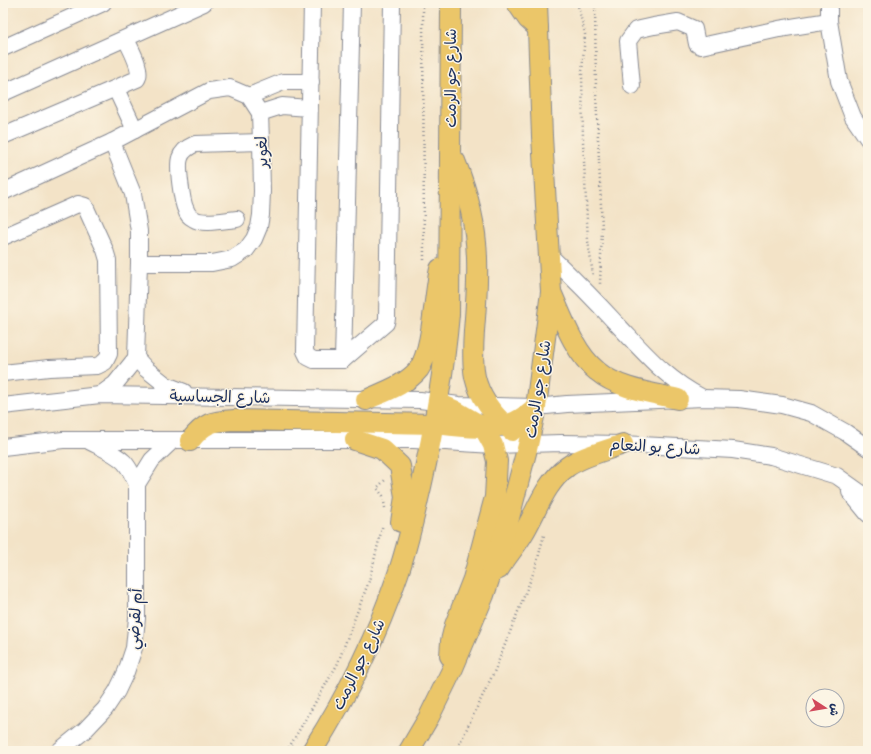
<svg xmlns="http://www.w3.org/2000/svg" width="871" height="754" viewBox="0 0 871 754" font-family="Caveat,'Playpen Sans Arabic',sans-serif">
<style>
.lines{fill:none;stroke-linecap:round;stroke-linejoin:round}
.minor-casing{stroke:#878992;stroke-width:18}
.major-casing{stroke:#878992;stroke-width:22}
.path{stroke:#878992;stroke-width:2.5;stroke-dasharray:1 3;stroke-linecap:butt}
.minor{stroke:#fff;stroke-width:16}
.major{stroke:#ebc669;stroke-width:20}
.labels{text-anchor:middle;stroke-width:3;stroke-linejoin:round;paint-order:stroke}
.street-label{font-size:16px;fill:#1b2f5e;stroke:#fcf5e5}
</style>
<rect width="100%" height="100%" fill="#fcf5e5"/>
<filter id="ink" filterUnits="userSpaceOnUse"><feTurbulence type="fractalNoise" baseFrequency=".025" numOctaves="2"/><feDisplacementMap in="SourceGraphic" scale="8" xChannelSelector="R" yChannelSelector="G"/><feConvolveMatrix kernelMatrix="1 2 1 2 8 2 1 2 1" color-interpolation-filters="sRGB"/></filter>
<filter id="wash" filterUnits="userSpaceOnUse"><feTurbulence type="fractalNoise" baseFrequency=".012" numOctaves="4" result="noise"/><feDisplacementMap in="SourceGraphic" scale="16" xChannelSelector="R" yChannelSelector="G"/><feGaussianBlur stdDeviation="0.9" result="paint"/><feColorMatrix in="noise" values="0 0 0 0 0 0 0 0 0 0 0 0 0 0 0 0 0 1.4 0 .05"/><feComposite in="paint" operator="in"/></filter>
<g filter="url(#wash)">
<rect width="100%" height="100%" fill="#f3e3c7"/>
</g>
<g filter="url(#ink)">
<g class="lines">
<defs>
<g id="minor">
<polyline points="312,3 305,351 308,357 314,360 343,360 386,323 387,318 392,3"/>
<polyline points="829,3 829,21"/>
<polyline points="3,48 103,3"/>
<polyline points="632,86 628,41 636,30 654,26 678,22 694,29 697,44 701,46 779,29 829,21 839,81 853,117 868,139"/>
<polyline points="116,89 135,130"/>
<polyline points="3,93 204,3"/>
<polyline points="249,96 283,82 311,82"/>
<polyline points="260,113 282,106 309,108"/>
<path d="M 3,136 L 137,79 C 143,70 130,48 126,39"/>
<polyline points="3,192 112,142 209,91 230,88 249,96 260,113 261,142 262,191 261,215 259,227 254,239 246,250 232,259 212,263 139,263"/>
<path d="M 237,219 C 225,220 203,225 194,219 C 190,217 187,214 186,210 C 182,203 177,166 180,158 C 182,151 188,147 195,144 L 261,142"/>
<polyline points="3,237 78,204 85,206 105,250 108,260 109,354 105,362 97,366 49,368 3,373"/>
<path d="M 548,254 C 571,276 593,298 615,322 C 643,351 665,379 703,398"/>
<polyline points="136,358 146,369 166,385 184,392"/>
<polyline points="343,360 352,3"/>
<polyline points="100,395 115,384 136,358 139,263 139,231 133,194 112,142"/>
<polyline points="3,406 100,395 420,400 459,405 536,407 567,404 703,398 739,399 782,405 811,413 845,432 868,448"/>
<polyline points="3,447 63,440 414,440 493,445 561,443 623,444 733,450 771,456 837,476 868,498"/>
<polyline points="137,484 152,460 172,441"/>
<polyline points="850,492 868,514"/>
<path d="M 59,751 L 85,730 L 105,709 L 117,691 L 126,672 L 134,648 L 137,618 L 137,484 C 133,477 130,468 124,462 C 115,453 100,447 89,441"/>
</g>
<g id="major">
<polyline points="517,3 528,19 538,28"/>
<path d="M 455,161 C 468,193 476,224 477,258 C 478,283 476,307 474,331 C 473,346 472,362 475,377 C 480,399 495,417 512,431"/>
<path d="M 551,292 C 562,317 575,354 597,371 C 618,389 652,393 678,399"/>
<path d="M 366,400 C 384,392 406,385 419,369 C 433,349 434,294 440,269"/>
<polyline points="438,403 454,410 483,427 493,445 497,461 495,497 473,579 455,625 451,641 450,656"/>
<polyline points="355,440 382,449 400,466 405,497 401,522"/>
<path d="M 190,441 C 204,423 212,421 234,420 L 435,424 C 459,427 493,432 516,421 C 523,418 530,412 536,407"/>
<path d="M 499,569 C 506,557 516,546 523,534 C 537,511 545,483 567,467 C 582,456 605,451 623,444"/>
<path d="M 312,751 C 347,696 377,636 398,574 C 408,545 414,516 421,487 C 434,429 444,372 449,314 L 451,3"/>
<polyline points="409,751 429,717 453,668 484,595 508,522 528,445 536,407 551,292 542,136 537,3"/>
</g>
</defs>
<use href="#minor" class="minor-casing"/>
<use href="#major" class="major-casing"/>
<g class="path">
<polyline points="423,3 424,260"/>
<polyline points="579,3 578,6 585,34 582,72 583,141 588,241 593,275"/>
<polyline points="595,3 596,93 602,228 600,284"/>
<polyline points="3,5 8,3"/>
<polyline points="385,508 383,496 377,488 385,480"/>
<polyline points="287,751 337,665 369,581 383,524"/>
<polyline points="456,751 495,670 536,566 544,535"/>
</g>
<use href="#minor" class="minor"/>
<use href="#major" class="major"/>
</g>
</g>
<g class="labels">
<g class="street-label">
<text transform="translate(450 78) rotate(-90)" y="6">شارع جو الرمث</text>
<text transform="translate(261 152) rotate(-92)" y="6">لغوير</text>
<text transform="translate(537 389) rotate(-81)" y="6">شارع جو الرمث</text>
<text transform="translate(220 396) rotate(1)" y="6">شارع الجساسية</text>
<text transform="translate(655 446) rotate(3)" y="6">شارع بو النعام</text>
<text transform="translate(134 619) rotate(-86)" y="6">أم لقرضي</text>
<text transform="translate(358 664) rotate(-64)" y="6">شارع جو الرمث</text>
</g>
</g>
<rect width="871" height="754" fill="none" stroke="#fcf5e5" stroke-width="16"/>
<g transform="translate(825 708) rotate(102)"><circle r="19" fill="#fcf5e5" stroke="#a2a6af"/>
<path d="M0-3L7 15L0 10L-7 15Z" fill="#d1495b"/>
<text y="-6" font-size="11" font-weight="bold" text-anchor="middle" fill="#1b2f5e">ش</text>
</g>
</svg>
